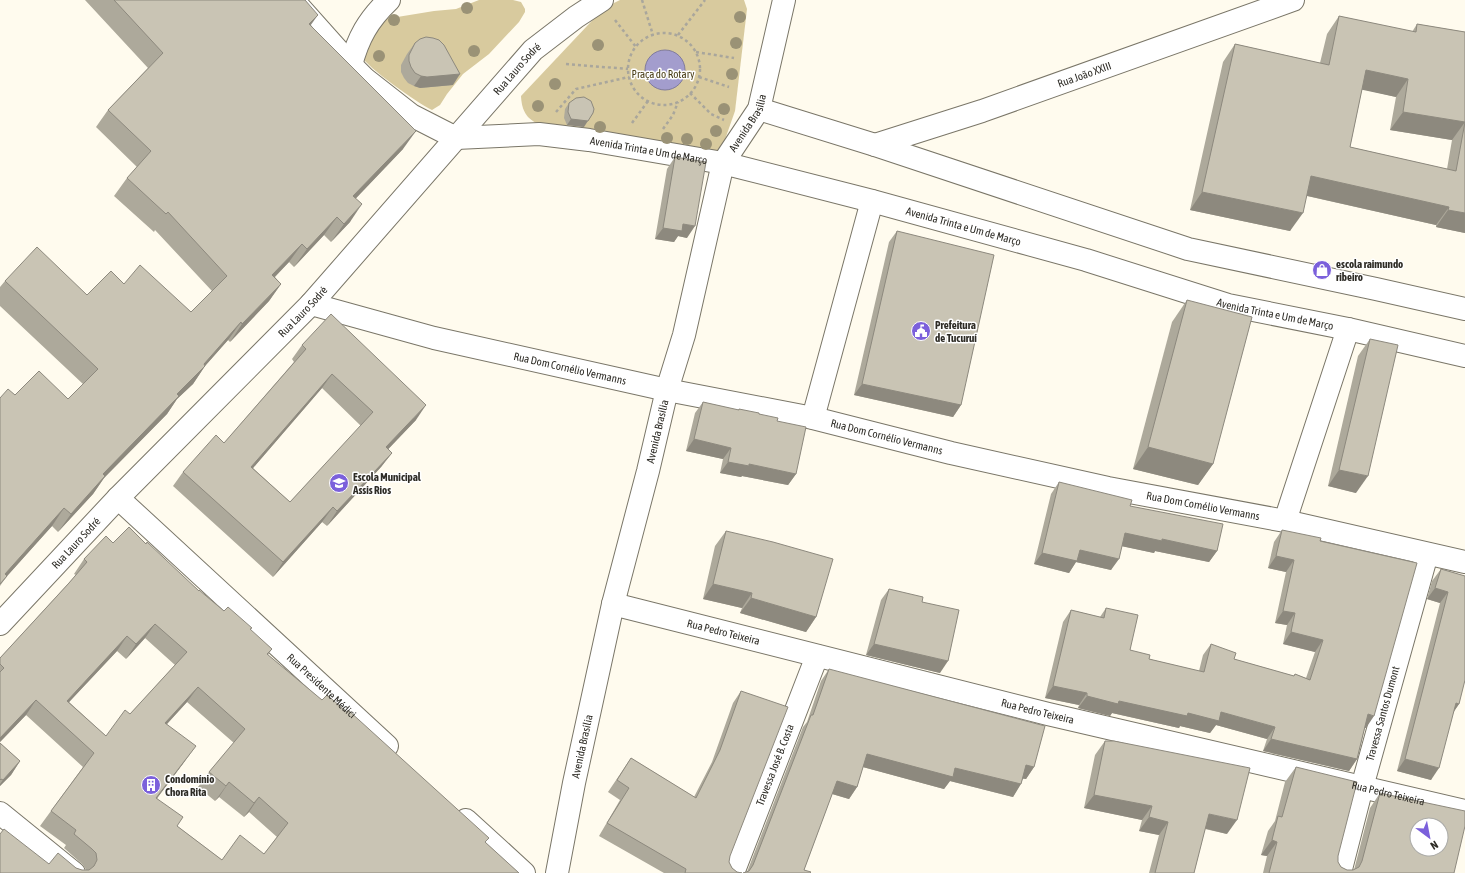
<svg xmlns="http://www.w3.org/2000/svg" width="1465" height="873" viewBox="0 0 1465 873" font-family="'Asap Condensed',sans-serif">
<style>
.green{fill:#d8ca9e}
.water{fill:#a39dcd;stroke:#807b9b}
.lines{fill:none;stroke-linecap:round;stroke-linejoin:round}
.street-casing{stroke:#7a7668;stroke-width:24}
.secondary-casing{stroke:#7a7668;stroke-width:24}
.path{stroke:#a9a69c;stroke-width:2.5;stroke-dasharray:3 3;stroke-linecap:butt}
.street{stroke:#fff;stroke-width:22}
.secondary{stroke:#fff;stroke-width:22}
.tree{fill:#9a9276}
.wall{fill:#ada99b;fill-rule:evenodd}
.shaded-wall{fill:#8d897e}
.building{fill:#c9c4b4;stroke:#8d897e;fill-rule:evenodd}
.labels{text-anchor:middle;stroke-width:3;stroke-linejoin:round;paint-order:stroke}
.street-label{font-size:11px;fill:#2e2c26;stroke:#fff}
.park-label{font-size:11px;fill:#483c14;stroke:#fff}
.poi-label{font-size:11px;font-weight:bold;fill:#2e2c26;stroke:#fff;text-anchor:start}
</style>
<rect width="100%" height="100%" fill="#fffbee"/>
<g class="green">
<path d="M 479,0 L 513,0 L 521,2 L 525,9 L 525,12 L 519,22 L 489,54 L 463,74 L 447,94 L 440,105 L 432,110 C 416,102 369,69 360,55 L 385,19 L 434,11 L 456,9 Z"/>
<path d="M 620,0 L 744,0 L 747,9 L 735,111 L 722,148 L 714,154 L 547,128 C 530,121 522,116 521,96 L 604,8 Z"/>
</g>
<circle class="water" cx="665" cy="70" r="20"/>
<g class="lines">
<defs>
<g id="street">
<path id="s1" d="M 875,145 L 982,111 L 1293,0"/>
<path id="s2" d="M 311,304 L 434,338 L 667,390 L 813,418 L 951,453 L 1108,488 L 1285,521 L 1465,562"/>
<polyline points="813,418 872,201"/>
<path id="s3" d="M 118,498 L 387,746"/>
<polyline points="1285,521 1348,329"/>
<path id="s4" d="M 613,604 L 1048,714 L 1465,811"/>
<polyline points="0,813 74,873"/>
<polyline points="466,820 524,873"/>
<path id="s5" d="M 733,873 L 817,656"/>
<path id="s6" d="M 1340,873 L 1362,787 L 1427,554"/>
</g>
<g id="secondary">
<path id="s7" d="M 293,0 L 351,65 L 365,79 L 411,115 L 456,138 L 539,134 L 589,140 L 723,163 L 872,201 L 1086,260 L 1228,305 L 1348,329 L 1465,356"/>
<path d="M 351,65 C 358,38 368,20 389,0"/>
<polyline points="759,109 875,145 1188,249 1376,289 1465,309"/>
<path id="s8" d="M 0,624 L 118,498 L 311,304 L 533,50 L 576,17 L 602,0"/>
<path id="s9" d="M 557,873 L 574,783 L 613,604 L 648,471 L 667,390 L 684,335 L 723,163 L 759,109 L 784,0"/>
</g>
</defs>
<use href="#street" class="street-casing"/>
<use href="#secondary" class="secondary-casing"/>
<g class="path">
<polyline points="642,0 653,35"/>
<polyline points="615,20 636,47"/>
<circle cx="664" cy="69" r="36"/>
<polyline points="678,35 705,0"/>
<polyline points="696,52 734,58"/>
<polyline points="566,64 628,69"/>
<polyline points="699,77 729,87"/>
<polyline points="690,93 711,114 724,120"/>
<polyline points="556,112 576,89 629,77"/>
<polyline points="632,123 648,101"/>
<polyline points="663,129 673,115 678,102"/>
</g>
<use href="#street" class="street"/>
<use href="#secondary" class="secondary"/>
</g>
<g class="tree">
<circle cx="467" cy="8" r="6"/>
<circle cx="740" cy="17" r="6"/>
<circle cx="394" cy="20" r="6"/>
<circle cx="736" cy="43" r="6"/>
<circle cx="598" cy="45" r="6"/>
<circle cx="474" cy="51" r="6"/>
<circle cx="379" cy="56" r="6"/>
<circle cx="732" cy="74" r="6"/>
<circle cx="555" cy="84" r="6"/>
<circle cx="538" cy="106" r="6"/>
<circle cx="724" cy="109" r="6"/>
<circle cx="600" cy="127" r="6"/>
<circle cx="716" cy="131" r="6"/>
<circle cx="667" cy="138" r="6"/>
<circle cx="687" cy="139" r="6"/>
<circle cx="706" cy="144" r="6"/>
</g>
<g class="wall">
<polygon points="85,0 305,0 311,25 403,149 356,198 350,222 331,242 324,235 294,267 289,262 275,277 281,284 269,301 230,342 228,340 205,366 193,384 177,399 167,414 104,478 93,494 58,532 52,526 7,576 0,586 0,398 15,395 68,399 83,384 0,306 0,287 5,281 87,295 124,284 191,312 212,291 155,230 154,232 114,196 127,178 137,167 96,127 108,110 148,68"/>
<path d="M 1339,16 L 1412,32 L 1417,24 L 1465,32 L 1465,233 L 1436,227 L 1436,225 L 1307,196 L 1290,231 L 1190,210 L 1223,62 L 1235,44 L 1320,63 L 1327,34 ZM 1362,89 L 1396,97 L 1390,130 L 1452,140 L 1447,169 L 1350,147 Z"/>
<polygon points="415,43 453,85 420,88 414,86 408,83 404,78 401,72 401,65 407,54"/>
<polygon points="569,103 584,127 567,125 564,118 565,109"/>
<polygon points="675,157 687,238 678,236 674,242 655,239 667,169"/>
<polygon points="897,231 961,405 953,417 854,395 889,242"/>
<polygon points="1187,300 1213,464 1198,485 1133,469 1172,322"/>
<polygon points="1370,339 1356,493 1328,486 1358,356"/>
<path d="M 302,345 L 416,420 L 388,449 L 392,453 L 381,467 L 327,526 L 322,522 L 273,577 L 173,486 L 183,472 L 224,443 L 294,362 L 292,359 ZM 322,388 L 361,426 L 290,502 L 253,468 Z"/>
<polygon points="703,402 738,410 739,409 759,414 777,421 796,474 788,485 742,476 741,477 720,473 723,459 686,451 695,413"/>
<polygon points="1059,482 1130,506 1217,551 1209,562 1155,551 1154,553 1122,546 1111,570 1076,562 1069,573 1034,564 1051,494"/>
<polygon points="1282,530 1320,541 1366,728 1365,728 1357,759 1349,771 1263,751 1267,739 1216,725 1210,733 1180,726 1179,728 1112,713 1110,716 1078,708 1079,705 1045,698 1063,622 1071,610 1100,617 1106,608 1130,650 1149,659 1199,671 1203,655 1211,644 1234,659 1294,676 1295,674 1306,678 1315,652 1283,644 1287,625 1275,623 1286,572 1268,568 1274,542"/>
<polygon points="726,531 816,617 806,632 740,613 742,608 703,599 715,546"/>
<path d="M 113,543 L 146,544 L 199,591 L 224,611 L 250,630 L 272,649 L 268,655 L 486,843 L 519,873 L 0,873 L 49,864 L 76,868 L 82,870 L 86,870 L 85,868 L 82,864 L 64,848 L 66,845 L 40,826 L 83,767 L 26,715 L 0,742 L 0,658 L 76,575 L 74,574 L 84,559 ZM 145,638 L 175,665 L 130,714 L 106,736 L 69,702 L 117,651 L 126,659 ZM 187,702 L 234,743 L 209,772 L 198,787 L 215,801 L 219,797 L 244,817 L 249,812 L 277,837 L 264,854 L 222,860 L 177,826 L 157,798 L 185,761 L 167,724 Z"/>
<polygon points="1441,569 1465,576 1459,704 1454,711 1431,780 1397,771 1440,603 1427,599 1432,581"/>
<polygon points="889,589 922,602 940,673 866,655 881,600"/>
<polygon points="829,669 1034,767 1026,779 1023,779 1013,797 950,781 944,789 863,767 857,787 849,799 832,794 804,870 747,872 803,727 807,722 821,681"/>
<polygon points="741,691 729,862 732,868 737,872 742,873 664,873 599,836 620,800 608,792 631,758 694,797 712,762 733,703"/>
<polygon points="1105,741 1227,834 1205,829 1194,873 1149,873 1159,835 1139,831 1142,820 1084,808 1095,755"/>
<polygon points="0,743 20,761 11,775 0,786"/>
<polygon points="1296,767 1338,856 1338,862 1341,867 1347,870 1354,870 1370,808 1380,793 1454,873 1263,873 1267,856 1261,855 1268,831 1275,821 1285,782"/>
</g>
<g class="shaded-wall">
<polygon points="318,15 305,33 309,24"/>
<polygon points="1366,70 1408,79 1396,97 1354,88"/>
<polygon points="460,74 453,85 420,88 414,86 421,76"/>
<polygon points="1403,112 1465,122 1452,140 1390,130"/>
<polygon points="593,113 584,127 567,125 571,119"/>
<polygon points="416,131 403,149 341,214 353,196"/>
<polygon points="1311,176 1449,207 1436,225 1299,194"/>
<polygon points="1202,192 1303,213 1290,231 1190,210"/>
<polygon points="362,204 350,222 331,242 344,224"/>
<polygon points="1448,210 1465,213 1465,233 1436,227"/>
<polygon points="337,217 324,235 294,267 307,249"/>
<polygon points="683,224 695,226 687,238 678,236 674,242 655,239 663,228"/>
<polygon points="302,244 289,262 260,292 272,275"/>
<polygon points="281,284 269,301 230,342 242,324"/>
<polygon points="241,322 228,340 205,366 193,384 177,399 167,414 104,478 93,494 58,532 71,514 103,474 204,364"/>
<polygon points="332,374 322,388 241,482 251,467"/>
<polygon points="862,384 961,405 953,417 854,395"/>
<polygon points="426,405 416,420 376,462 386,447"/>
<polygon points="694,439 731,448 723,459 686,451"/>
<polygon points="1148,447 1213,464 1198,485 1133,469"/>
<polygon points="392,453 381,467 327,526 337,511"/>
<polygon points="728,462 749,464 796,474 788,485 742,476 741,477 720,473"/>
<polygon points="1339,470 1368,476 1356,493 1328,486"/>
<polygon points="333,507 322,522 273,577 283,562"/>
<polygon points="64,508 52,526 0,584 5,574"/>
<polygon points="1125,533 1162,539 1217,551 1209,562 1155,551 1154,553 1116,545"/>
<polygon points="1080,550 1119,559 1111,570 1076,562 1069,573 1034,564 1042,553"/>
<polygon points="1276,556 1294,560 1286,572 1268,568"/>
<polygon points="713,584 752,593 742,608 703,599"/>
<polygon points="1435,588 1448,592 1440,603 1427,599"/>
<polygon points="751,598 816,617 806,632 740,613"/>
<polygon points="1283,611 1295,613 1287,625 1275,623"/>
<polygon points="155,624 145,638 126,659 136,644"/>
<polygon points="1291,632 1323,640 1315,652 1283,644"/>
<polygon points="127,636 117,651 56,716 67,701"/>
<polygon points="874,644 948,661 940,673 866,655"/>
<polygon points="1053,686 1087,693 1079,705 1045,698"/>
<polygon points="198,687 187,702 155,737 165,723"/>
<polygon points="1087,696 1119,701 1188,713 1221,712 1275,727 1267,739 1216,725 1210,733 1180,726 1179,728 1112,713 1110,716 1078,708"/>
<polygon points="36,700 26,715 0,742 0,738"/>
<polygon points="1456,703 1459,704 1451,716"/>
<polygon points="1368,714 1374,716 1366,728 1360,726"/>
<polygon points="1271,739 1357,759 1349,771 1263,751"/>
<polygon points="196,746 185,761 146,813 156,798"/>
<polygon points="867,754 955,768 1021,784 1013,797 950,781 944,789 859,766"/>
<polygon points="1405,759 1439,768 1431,780 1397,771"/>
<polygon points="20,761 11,775 0,786 0,784 3,780"/>
<polygon points="1026,765 1034,767 1026,779 1018,777"/>
<polygon points="837,781 857,787 849,799 829,793"/>
<polygon points="229,782 219,797 215,801 226,786"/>
<polygon points="1094,795 1152,806 1142,820 1084,808"/>
<polygon points="259,797 249,812 244,817 254,803"/>
<polygon points="1209,814 1237,820 1227,834 1199,827"/>
<polygon points="1149,817 1168,822 1159,835 1139,831"/>
<polygon points="1272,840 1277,842 1267,856 1261,855"/>
</g>
<g class="building">
<polygon points="114,0 305,0 318,15 309,24 416,131 353,196 362,204 344,224 337,217 307,249 302,244 272,275 281,284 242,324 241,322 204,364 205,366 177,394 179,396 103,474 105,476 71,514 64,508 5,574 7,576 0,584 0,398 8,389 15,395 39,371 68,399 98,369 5,281 37,247 87,295 111,271 124,284 140,265 191,312 227,276 168,212 166,214 127,178 151,151 108,110 163,53"/>
<path d="M 1339,16 L 1416,32 L 1417,24 L 1465,32 L 1465,213 L 1448,210 L 1449,207 L 1311,176 L 1303,213 L 1202,192 L 1235,44 L 1329,65 ZM 1366,70 L 1408,79 L 1403,112 L 1465,122 L 1456,171 L 1350,147 Z"/>
<polygon points="426,37 433,38 439,40 444,45 460,74 427,77 421,76 415,73 411,67 409,61 409,55 415,43 420,39"/>
<polygon points="584,97 591,101 594,109 593,113 588,121 571,119 568,112 569,103 576,98"/>
<polygon points="675,157 706,162 695,226 683,224 682,231 663,228"/>
<polygon points="897,231 994,255 961,405 862,384"/>
<polygon points="1187,300 1252,317 1213,464 1148,447"/>
<path d="M 331,314 L 426,405 L 386,447 L 392,453 L 337,511 L 333,507 L 283,562 L 183,472 L 216,435 L 224,443 L 306,349 L 302,345 ZM 332,374 L 373,412 L 290,502 L 251,467 Z"/>
<polygon points="1370,339 1398,345 1368,476 1339,470"/>
<polygon points="703,402 739,410 739,409 759,413 759,414 778,418 777,421 806,427 796,474 749,464 749,466 728,462 731,448 694,439"/>
<polygon points="1059,482 1132,500 1130,506 1223,524 1217,551 1162,539 1162,541 1125,533 1119,559 1080,550 1077,561 1042,553"/>
<path d="M 129,527 L 146,544 L 147,542 L 199,591 L 199,590 L 224,611 L 228,607 L 252,628 L 250,629 L 272,649 L 267,654 L 322,700 L 327,695 L 347,712 L 348,710 L 489,838 L 485,842 L 519,873 L 0,873 L 0,834 L 4,829 L 49,864 L 58,853 L 76,868 L 82,870 L 89,870 L 94,866 L 97,860 L 96,853 L 92,849 L 74,834 L 76,830 L 51,811 L 94,753 L 36,700 L 0,738 L 0,672 L 4,668 L 0,664 L 0,658 L 69,583 L 87,562 L 84,559 L 106,536 L 113,543 ZM 155,624 L 187,652 L 130,714 L 125,710 L 106,736 L 67,701 L 127,636 L 136,644 ZM 198,687 L 245,729 L 209,772 L 226,786 L 229,782 L 254,803 L 259,797 L 288,823 L 264,854 L 240,835 L 222,860 L 177,826 L 183,817 L 156,798 L 196,746 L 165,723 Z"/>
<polygon points="1282,530 1321,538 1320,541 1417,563 1374,716 1368,714 1357,759 1271,739 1275,727 1221,712 1219,721 1188,713 1187,716 1119,701 1118,704 1087,696 1087,693 1053,686 1071,610 1104,618 1106,608 1138,615 1130,650 1150,655 1149,659 1204,672 1211,644 1236,653 1234,659 1294,676 1295,674 1310,680 1323,640 1291,632 1295,613 1283,611 1294,560 1276,556"/>
<polygon points="726,531 773,542 833,559 816,617 751,598 752,593 713,584"/>
<polygon points="1441,569 1465,576 1465,680 1459,704 1456,703 1439,768 1405,759 1448,592 1435,588"/>
<polygon points="889,589 923,597 922,602 959,610 948,661 874,644"/>
<polygon points="829,669 1045,726 1034,767 1026,765 1021,784 955,768 953,777 867,754 857,787 837,781 804,870 811,872 810,873 743,873 749,871 753,865 811,715 813,715"/>
<polygon points="741,691 788,707 730,856 729,862 732,868 737,872 742,873 685,873 686,869 607,823 629,788 617,780 631,758 696,798 720,750"/>
<polygon points="1105,741 1114,741 1250,768 1237,820 1209,814 1194,873 1155,873 1168,822 1149,817 1152,806 1094,795"/>
<polygon points="0,743 20,761 3,780 1,779 0,780"/>
<path d="M 1296,767 L 1357,782 L 1338,856 L 1338,862 L 1341,867 L 1347,870 L 1353,870 L 1359,867 L 1362,861 L 1380,793 L 1465,811 L 1465,826 L 1454,873 L 1269,873 L 1277,842 L 1272,840 L 1278,816 L 1282,817 ZM 1417,825 L 1441,825 L 1441,849 L 1417,849 Z"/>
</g>
<defs>
<symbol id="shop-disc" viewBox="-11 -11 22 22"><circle r="9.5" fill="#7b60db" stroke="#fff"/><path d="M-5-2.5h2.3a2.7 3.5 0 0 1 5.4 0H5L5.5 6h-11ZM-1.5-2.5h3a1.5 2.3 0 0 0-3 0Z" fill="#fff"/></symbol>
<symbol id="civic-disc" viewBox="-11 -11 22 22"><circle r="9.5" fill="#7b60db" stroke="#fff"/><path d="M-.6-6.5H3V-4.5H.6V-3L4-1V1h2V6H-6V1h2V-1L-.6-3ZM-1.2 2.5V6h2.4V2.5Z" fill="#fff"/></symbol>
<symbol id="school-disc" viewBox="-11 -11 22 22"><circle r="9.5" fill="#7b60db" stroke="#fff"/><path d="M0-5L7-2L0 1L-7-2ZM-4 1L0 2.5L4 1V4Q0 6-4 4Z" fill="#fff"/></symbol>
<symbol id="building-disc" viewBox="-11 -11 22 22"><circle r="9.5" fill="#7b60db" stroke="#fff"/><path d="M-4-6H4V6H1V3H-1V6H-4ZM-2.5-4.3h1.7v1.8h-1.7ZM.8-4.3h1.7v1.8H.8ZM-2.5-1h1.7V.8h-1.7ZM.8-1h1.7V.8H.8Z" fill="#fff"/></symbol>
</defs>
<g fill-rule="evenodd">
<use href="#shop-disc" x="1311" y="259" width="22" height="22"/>
<use href="#civic-disc" x="910" y="320" width="22" height="22"/>
<use href="#school-disc" x="328" y="472" width="22" height="22"/>
<use href="#building-disc" x="140" y="774" width="22" height="22"/>
</g>
<g class="labels">
<g class="street-label">
<text dy="4" stroke="none"><textPath href="#s8" startOffset="759">Rua Lauro Sodré</textPath></text>
<text dy="4" stroke="none"><textPath href="#s1" startOffset="221">Rua João XXIII</textPath></text>
<text dy="4" stroke="none"><textPath href="#s9" startOffset="777">Avenida Brasília</textPath></text>
<text dy="4" stroke="none"><textPath href="#s7" startOffset="410">Avenida Trinta e Um de Março</textPath></text>
<text dy="4" stroke="none"><textPath href="#s7" startOffset="734">Avenida Trinta e Um de Março</textPath></text>
<text dy="4" stroke="none"><textPath href="#s8" startOffset="435">Rua Lauro Sodré</textPath></text>
<text dy="4" stroke="none"><textPath href="#s7" startOffset="1058">Avenida Trinta e Um de Março</textPath></text>
<text dy="4" stroke="none"><textPath href="#s2" startOffset="267">Rua Dom Cornélio Vermanns</textPath></text>
<text dy="4" stroke="none"><textPath href="#s9" startOffset="453">Avenida Brasília</textPath></text>
<text dy="4" stroke="none"><textPath href="#s2" startOffset="591">Rua Dom Cornélio Vermanns</textPath></text>
<text dy="4" stroke="none"><textPath href="#s2" startOffset="915">Rua Dom Cornélio Vermanns</textPath></text>
<text dy="4" stroke="none"><textPath href="#s8" startOffset="111">Rua Lauro Sodré</textPath></text>
<text dy="4" stroke="none"><textPath href="#s4" startOffset="114">Rua Pedro Teixeira</textPath></text>
<text dy="4" stroke="none"><textPath href="#s3" startOffset="277">Rua Presidente Médici</textPath></text>
<text dy="4" stroke="none"><textPath href="#s4" startOffset="438">Rua Pedro Teixeira</textPath></text>
<text dy="4" stroke="none"><textPath href="#s6" startOffset="165">Travessa Santos Dumont</textPath></text>
<text dy="4" stroke="none"><textPath href="#s9" startOffset="129">Avenida Brasília</textPath></text>
<text dy="4" stroke="none"><textPath href="#s5" startOffset="116">Travessa José B. Costa</textPath></text>
<text dy="4" stroke="none"><textPath href="#s4" startOffset="798">Rua Pedro Teixeira</textPath></text>
</g>
<g class="park-label">
<text x="663" y="78">Praça do Rotary</text>
</g>
<g class="poi-label">
<text x="1336" y="268">escola raimundo<tspan x="1336" dy="13">ribeiro</tspan></text>
<text x="935" y="329">Prefeitura<tspan x="935" dy="13">de Tucuruí</tspan></text>
<text x="353" y="481">Escola Municipal<tspan x="353" dy="13">Assis Rios</tspan></text>
<text x="165" y="783">Condomínio<tspan x="165" dy="13">Chora Rita</tspan></text>
</g>
</g>
<g transform="translate(1429 837) rotate(148)"><circle r="19" fill="#ffffff" stroke="#ababa8"/>
<path d="M0-3L7 15L0 10L-7 15Z" fill="#7b60db"/>
<text y="-6" font-size="11" font-weight="bold" text-anchor="middle" fill="#2e2c26">N</text>
</g>
</svg>
